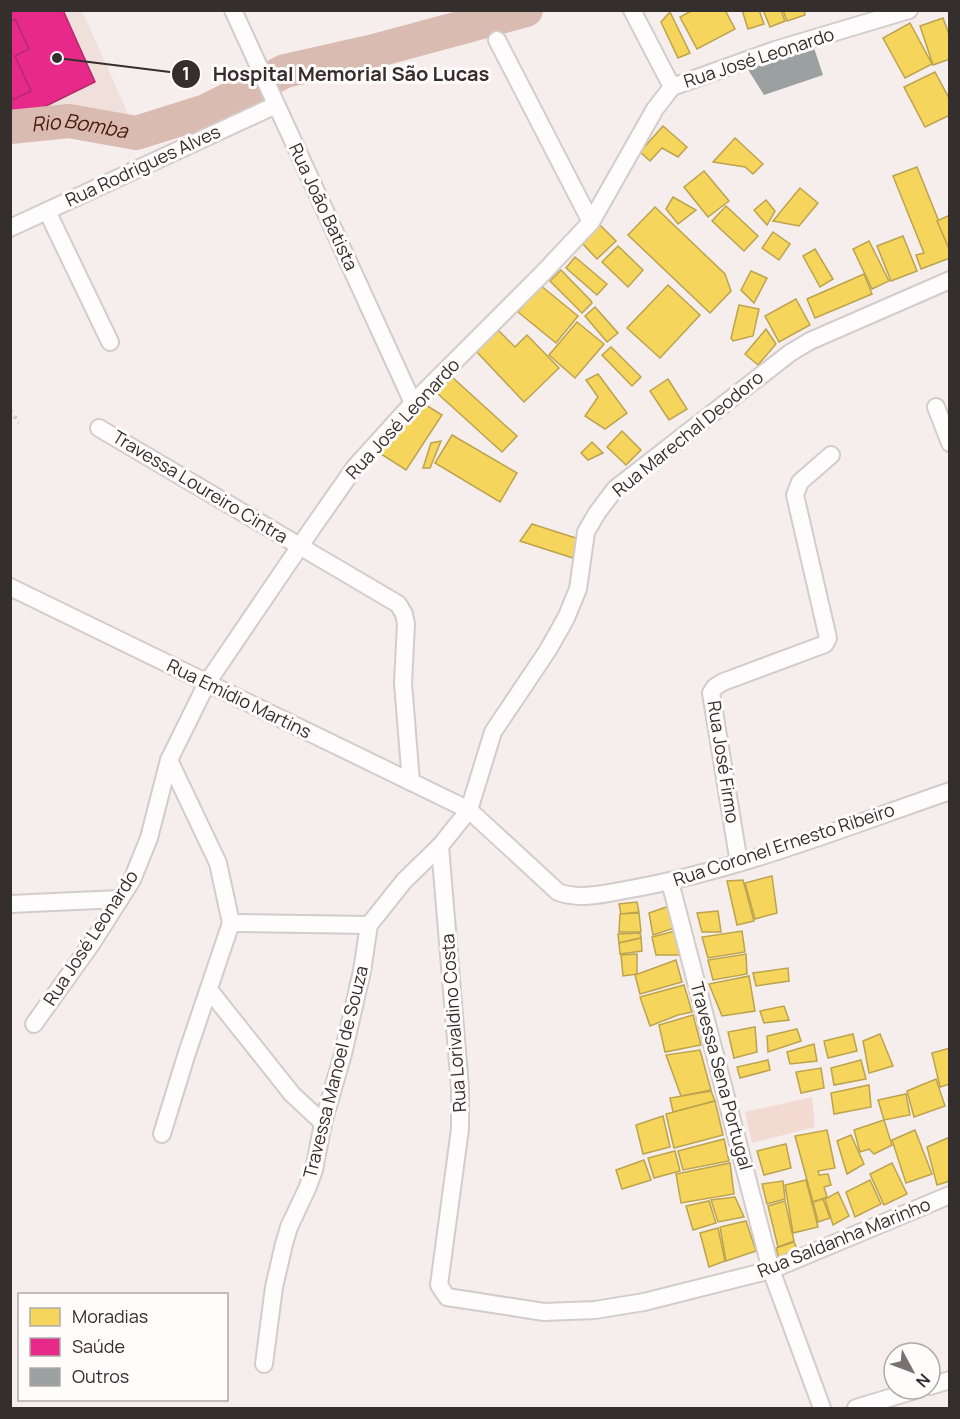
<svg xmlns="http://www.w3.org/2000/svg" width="960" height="1419" viewBox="0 0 960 1419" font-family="Manrope,sans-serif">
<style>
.built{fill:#efe0db}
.green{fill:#f2d9d2}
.homes{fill:#f6d55c;stroke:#bca34e;stroke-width:1.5}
.health{fill:#e7298a;stroke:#b12b6e;stroke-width:1.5}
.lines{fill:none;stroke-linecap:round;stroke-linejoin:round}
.river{stroke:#d9bbb1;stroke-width:34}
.building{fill:#9ba0a1}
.street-casing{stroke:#d2ccca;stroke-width:20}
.path{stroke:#d0cdcc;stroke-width:4;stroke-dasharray:3 4.5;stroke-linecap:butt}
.street{stroke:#fefcfc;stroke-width:16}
.labels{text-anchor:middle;stroke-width:6;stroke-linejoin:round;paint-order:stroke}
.street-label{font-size:18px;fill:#342f2d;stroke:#fffcfb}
.water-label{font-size:20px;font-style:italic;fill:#4a1806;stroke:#fffcfb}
.leader{fill:none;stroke:#342f2d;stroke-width:2}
.callout-dot{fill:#342f2d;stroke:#fffcfb;stroke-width:2}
.mark-label{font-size:18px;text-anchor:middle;font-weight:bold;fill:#fff}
.callout-label{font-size:20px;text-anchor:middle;font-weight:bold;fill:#342f2d;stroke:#fffcfb;stroke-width:6;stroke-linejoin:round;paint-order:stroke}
</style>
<rect width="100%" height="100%" fill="#f6eeec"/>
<polygon class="built" points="11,11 82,11 130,118 65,106 34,112"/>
<polygon class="green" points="812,1097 815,1127 752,1143 745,1112"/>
<g class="homes">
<polygon points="693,10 725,10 735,29 697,49 680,17"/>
<polygon points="742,10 759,10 764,24 748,29"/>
<polygon points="763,10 781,10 785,21 770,27"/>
<polygon points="783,10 804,10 805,15 787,21"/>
<polygon points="670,12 690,53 678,58 661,22"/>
<polygon points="943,18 950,37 950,59 933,65 920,26"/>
<polygon points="910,23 932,64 905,78 883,38"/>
<polygon points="935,72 950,100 950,115 925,127 904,87"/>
<polygon points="663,126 687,147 678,157 662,148 650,161 640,152"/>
<polygon points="735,138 763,164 753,174 745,167 713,162"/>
<polygon points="917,167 950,249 950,258 921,269 916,255 924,253 893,176"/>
<polygon points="704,171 729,201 708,217 684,187"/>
<polygon points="800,188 818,203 799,226 773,221"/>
<polygon points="673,197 696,210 678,224 666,209"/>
<polygon points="766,200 775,211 767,225 754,210"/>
<polygon points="726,206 758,236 744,251 712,221"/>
<polygon points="655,207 725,274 731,291 710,313 628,235"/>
<polygon points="950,215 950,251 937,221"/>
<polygon points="599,224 616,241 597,259 581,242"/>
<polygon points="773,232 790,244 779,260 762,248"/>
<polygon points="903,236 917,271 891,281 877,246"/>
<polygon points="869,241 889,281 872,289 853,249"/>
<polygon points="618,246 643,270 628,287 602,262"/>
<polygon points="815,249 833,279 820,287 803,256"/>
<polygon points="575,257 607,284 597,295 566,268"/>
<polygon points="561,270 591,301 592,303 582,313 550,281"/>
<polygon points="751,271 767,278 754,303 741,290"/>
<polygon points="864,274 872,294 815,318 807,299"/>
<polygon points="540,285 578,316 556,343 518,312"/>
<polygon points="668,285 700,315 660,358 627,328"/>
<polygon points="796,299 810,325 779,342 765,316"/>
<polygon points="739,305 759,309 753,336 733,341 731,338"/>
<polygon points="595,307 618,333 607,342 585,316"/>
<polygon points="577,322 604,344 575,378 549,355"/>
<polygon points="497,329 515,347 527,335 559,368 524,402 475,350"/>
<polygon points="766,329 776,344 758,365 745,354"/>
<polygon points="611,347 641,377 632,386 602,355"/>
<polygon points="598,374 627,413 605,429 585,416 598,397 586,380"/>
<polygon points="452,377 517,436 502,452 437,393"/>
<polygon points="668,379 687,409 669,420 650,391"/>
<polygon points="416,399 442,415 406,470 381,454"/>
<polygon points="622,431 641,450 626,465 607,447"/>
<polygon points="452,435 517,473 500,502 435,463"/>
<polygon points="441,441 430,468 423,468 431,443"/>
<polygon points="592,442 603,453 588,460 581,453"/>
<polygon points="532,524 579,539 573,558 520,541"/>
<polygon points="772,876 777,913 755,919 745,883"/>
<polygon points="743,880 754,921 737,925 727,881"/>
<polygon points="637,902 639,912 621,914 619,904"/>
<polygon points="669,906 674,928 653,935 649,913"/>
<polygon points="718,911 721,932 702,932 697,913"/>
<polygon points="639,913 641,932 619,932 620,914"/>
<polygon points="675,931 681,955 656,955 652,937"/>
<polygon points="742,931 745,952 708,958 702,937"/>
<polygon points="640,933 641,938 619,943 618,934"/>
<polygon points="641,938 642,951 620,954 619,943"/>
<polygon points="637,954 637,974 623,976 621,955"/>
<polygon points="746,954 747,974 713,980 708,960"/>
<polygon points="676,960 682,982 640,994 635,975"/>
<polygon points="788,968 789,981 756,986 753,973"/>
<polygon points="749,976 755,1011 722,1016 709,984"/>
<polygon points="684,985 692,1012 678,1015 650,1026 640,997"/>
<polygon points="784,1006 789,1020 764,1023 760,1011"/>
<polygon points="693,1015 701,1045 665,1052 659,1025"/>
<polygon points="755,1027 757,1052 734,1058 728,1032"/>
<polygon points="797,1029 801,1041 768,1052 767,1036"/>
<polygon points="853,1034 857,1051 828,1058 824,1041"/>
<polygon points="880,1034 893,1066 869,1073 863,1041"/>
<polygon points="814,1044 817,1061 790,1064 787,1052"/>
<polygon points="950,1048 950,1084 940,1087 932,1053"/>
<polygon points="700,1050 711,1090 681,1096 666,1055"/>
<polygon points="768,1060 770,1070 740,1078 737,1067"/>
<polygon points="861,1060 866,1079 834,1085 831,1068"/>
<polygon points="821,1068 824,1088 801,1093 796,1072"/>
<polygon points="936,1079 945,1106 914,1117 907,1091"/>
<polygon points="869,1085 871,1107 834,1114 831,1093"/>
<polygon points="711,1091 715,1101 673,1112 670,1098"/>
<polygon points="906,1094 910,1115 884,1120 878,1100"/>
<polygon points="715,1101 723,1135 674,1148 666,1114"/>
<polygon points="663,1116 670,1147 643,1154 636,1125"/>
<polygon points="884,1120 892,1145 874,1154 869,1149 860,1152 854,1130"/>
<polygon points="827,1130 835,1168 818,1171 819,1175 828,1174 831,1185 824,1187 827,1197 813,1202 795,1136"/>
<polygon points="915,1130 932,1174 906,1183 892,1140"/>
<polygon points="851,1135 864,1164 847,1174 837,1141"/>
<polygon points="950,1137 950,1181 937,1185 927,1147"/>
<polygon points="724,1139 729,1161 683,1170 678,1151"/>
<polygon points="786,1144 791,1168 764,1175 757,1151"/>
<polygon points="675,1151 680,1171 654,1178 648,1158"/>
<polygon points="644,1160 651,1180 622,1189 616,1170"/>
<polygon points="730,1163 734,1194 681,1203 676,1174"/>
<polygon points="892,1163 907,1194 884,1205 870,1174"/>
<polygon points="806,1180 818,1227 793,1233 785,1185"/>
<polygon points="870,1180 881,1204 855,1217 846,1192"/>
<polygon points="783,1181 785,1199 767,1204 762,1184"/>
<polygon points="838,1192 849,1216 833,1225 825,1199"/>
<polygon points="735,1197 744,1217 718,1222 711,1200"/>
<polygon points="823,1199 830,1218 818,1222 813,1202"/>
<polygon points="709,1201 716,1223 693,1230 686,1206"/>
<polygon points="785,1201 794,1241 778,1247 768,1206"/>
<polygon points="746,1221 756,1251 726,1261 720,1227"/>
<polygon points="718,1228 725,1261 709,1267 700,1233"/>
<polygon points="794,1242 799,1254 780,1263 776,1248"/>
</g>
<g class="health">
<polygon points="10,10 63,10 95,82 34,112 10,114"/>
<polygon points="15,19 29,49 15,56 31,91 10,101 10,21"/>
</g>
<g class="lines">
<path class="river" id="s1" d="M 10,127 L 69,121 L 136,133 L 206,111 L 285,71 L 378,50 L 526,10"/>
</g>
<polygon class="building" points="813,45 823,75 764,95 747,68"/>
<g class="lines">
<defs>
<g id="street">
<polyline points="233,10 413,403"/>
<polyline points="632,10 672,87"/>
<polyline points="497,40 591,222"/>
<polyline points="47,211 110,342"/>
<polyline points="10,228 276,105"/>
<polyline points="936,407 950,443"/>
<polyline points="99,428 398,604 404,614 406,624 403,683 411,782"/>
<path d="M 10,587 L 469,810 L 558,892 C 579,900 603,894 625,890 C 736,871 843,828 950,791"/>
<polyline points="440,846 460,1088 460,1129 439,1285 447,1297 544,1312 595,1310 644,1302 771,1270 950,1195"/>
<polyline points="739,863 711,693 715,687 723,682 825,644 828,638 795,495 800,482 831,455"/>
<polyline points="670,882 771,1270 822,1408"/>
<polyline points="10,904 120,899"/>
<polyline points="231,923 369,925"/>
<polyline points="210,991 292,1094 323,1123"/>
<polyline points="34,1024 92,943 132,880 149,838 169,760 207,683 313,527 355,467 413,403 542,274 591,222 655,109 672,87 775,50 909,10"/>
<polyline points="162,1134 186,1056 231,923 218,863 169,760"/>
<polyline points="264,1364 274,1287 284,1244 289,1227 307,1189 314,1170 323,1123 343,1054 362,971 369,925 404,881 440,846 469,810 493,732 548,650 566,618 578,589 586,532 597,513 615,489 790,353 810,341 950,280"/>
<polyline points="930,1386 950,1380"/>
<polyline points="856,1408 919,1389"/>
</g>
</defs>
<use href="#street" class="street-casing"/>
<polyline class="path" points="10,410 19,423"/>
<use href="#street" class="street"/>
</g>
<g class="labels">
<g class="street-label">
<text transform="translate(759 58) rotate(-18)" y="6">Rua José Leonardo</text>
<text transform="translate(143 166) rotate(-25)" y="6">Rua Rodrigues Alves</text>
<text transform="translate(323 207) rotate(65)" y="6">Rua João Batista</text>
<text transform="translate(403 419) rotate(-47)" y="6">Rua José Leonardo</text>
<text transform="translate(688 434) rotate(-39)" y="6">Rua Marechal Deodoro</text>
<text transform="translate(200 487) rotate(31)" y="6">Travessa Loureiro Cintra</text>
<text transform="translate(239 699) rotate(26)" y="6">Rua Emídio Martins</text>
<text transform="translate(723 762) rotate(81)" y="6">Rua José Firmo</text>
<text transform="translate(784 845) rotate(-18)" y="6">Rua Coronel Ernesto Ribeiro</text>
<text transform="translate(91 938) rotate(-57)" y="6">Rua José Leonardo</text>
<text transform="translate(454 1023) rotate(-94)" y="6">Rua Lorivaldino Costa</text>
<text transform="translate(336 1072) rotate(-76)" y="6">Travessa Manoel de Souza</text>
<text transform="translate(721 1076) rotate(75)" y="6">Travessa Sena Portugal</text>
<text transform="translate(844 1238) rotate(-22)" y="6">Rua Saldanha Marinho</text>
</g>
<g class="water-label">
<text dy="7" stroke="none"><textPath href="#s1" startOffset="70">Rio Bomba</textPath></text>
</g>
</g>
<path class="leader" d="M57 58L186 74"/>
<g class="callout-dot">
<circle cx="57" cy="58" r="6"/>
<circle cx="186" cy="74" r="15"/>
</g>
<g class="mark-label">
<text x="186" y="80">1</text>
</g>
<g class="callout-label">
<text x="351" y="81">Hospital Memorial São Lucas</text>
</g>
<rect width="960" height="1419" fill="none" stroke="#342f2d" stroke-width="24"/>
<rect x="18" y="1293" width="210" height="108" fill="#fffcfb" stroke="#aeaaa9" stroke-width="1.5"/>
<rect x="30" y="1308" width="30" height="18" fill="#f6d55c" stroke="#aeaaa9" stroke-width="1.5"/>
<text x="72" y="1323" font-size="18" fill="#342f2d">Moradias</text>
<rect x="30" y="1338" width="30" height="18" fill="#e7298a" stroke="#aeaaa9" stroke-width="1.5"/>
<text x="72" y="1353" font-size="18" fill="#342f2d">Saúde</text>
<rect x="30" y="1368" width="30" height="18" fill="#9ba0a1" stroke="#aeaaa9" stroke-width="1.5"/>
<text x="72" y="1383" font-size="18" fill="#342f2d">Outros</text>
<g transform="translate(912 1371) rotate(131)"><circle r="28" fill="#fffcfb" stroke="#aeaaa9" stroke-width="1.5"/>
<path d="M0-4.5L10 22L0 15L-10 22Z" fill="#787270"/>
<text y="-9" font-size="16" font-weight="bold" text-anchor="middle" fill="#342f2d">N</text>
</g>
</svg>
